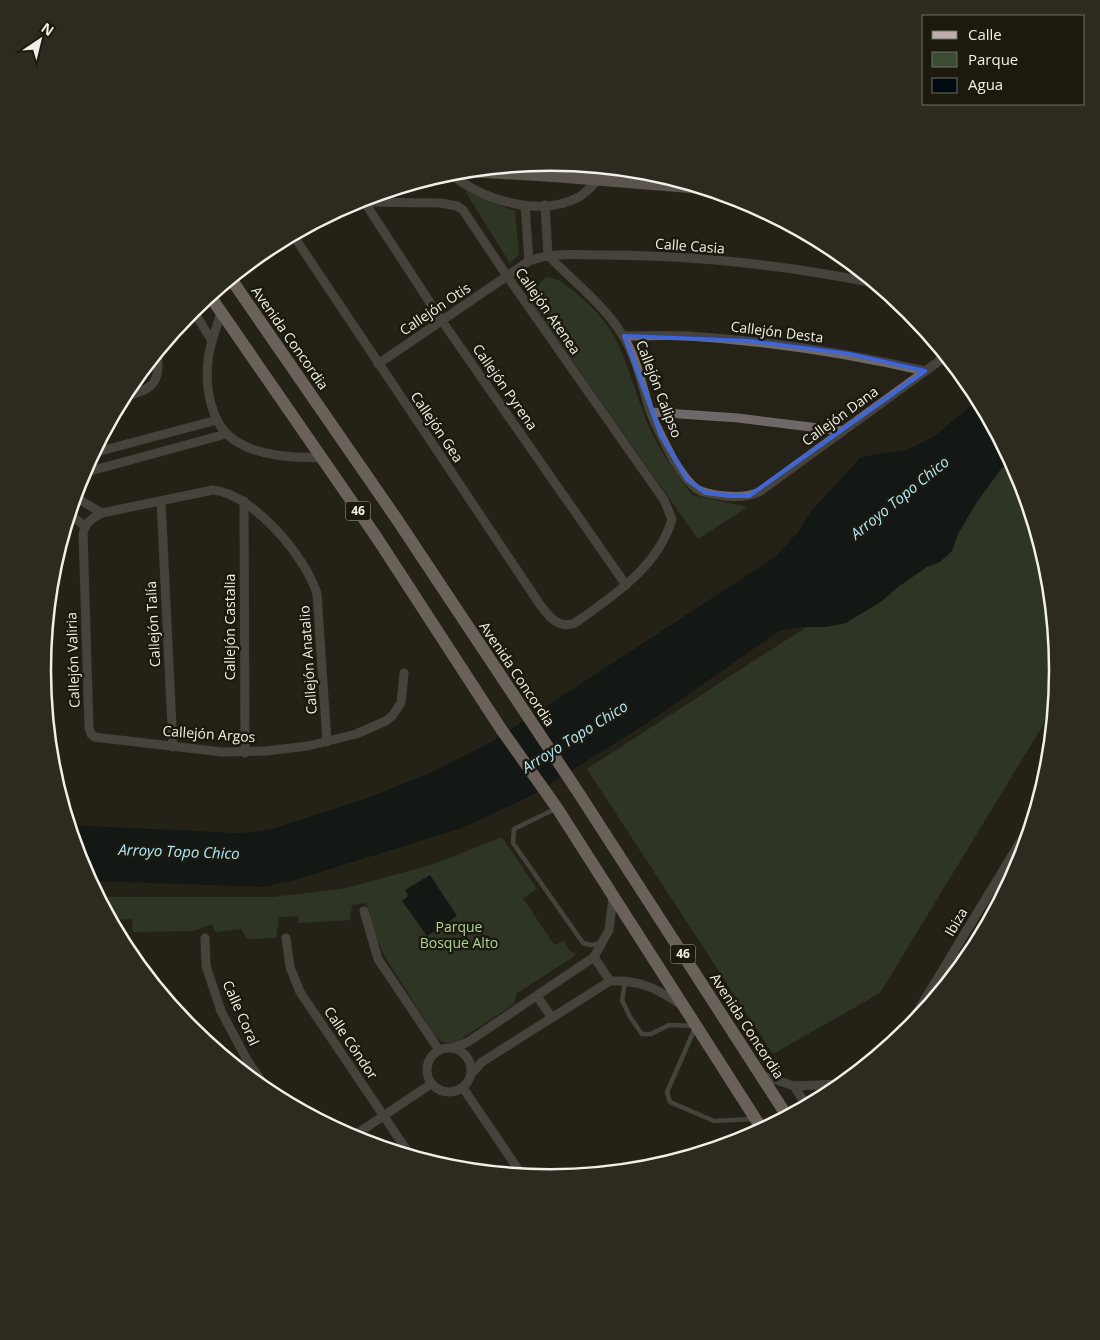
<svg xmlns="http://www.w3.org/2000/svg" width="1100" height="1340" viewBox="0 0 1100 1340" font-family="'Open Sans',sans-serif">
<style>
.green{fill:#3b4c35}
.water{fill:#000c12}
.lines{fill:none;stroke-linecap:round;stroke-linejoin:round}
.lane{stroke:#706868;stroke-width:4.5}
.street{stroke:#706868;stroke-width:9}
.secondary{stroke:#9c908f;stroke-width:12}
.primary{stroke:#beaead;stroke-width:12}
.marked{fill:none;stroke:#3d66da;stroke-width:4;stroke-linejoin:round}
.labels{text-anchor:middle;stroke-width:5;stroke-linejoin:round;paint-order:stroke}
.shield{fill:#1c1a0e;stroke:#b1afa6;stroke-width:1}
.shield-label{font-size:12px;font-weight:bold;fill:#f1efe7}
.street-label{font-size:14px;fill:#f1efe7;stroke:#1c1a0e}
.park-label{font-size:14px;fill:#acd39d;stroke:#1c1a0e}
.water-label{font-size:15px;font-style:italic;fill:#aeeafe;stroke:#1c1a0e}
.rim{fill:none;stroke:#f1efe7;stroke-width:2.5}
</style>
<rect width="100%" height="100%" fill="#252317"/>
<g class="green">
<polygon points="465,191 515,211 519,255 510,263"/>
<path d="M 546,277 C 561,279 566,285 578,295 C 590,305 600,315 609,328 C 628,357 636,399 651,431 C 662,454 677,475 692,495 L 747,507 L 698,539 L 530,301 C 533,290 537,284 546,277 Z"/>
<polygon points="1009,457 1019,476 1048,571 1057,670 1056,682 1043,725 880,993 773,1054 587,769 868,587"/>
<polygon points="502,837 537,889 523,898 554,945 564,941 570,951 576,954 572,958 517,993 514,1004 461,1039 451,1044 443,1042 435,1036 384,955 370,922 370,911 365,903 352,905 350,920 298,923 298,916 279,917 276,938 247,939 241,929 215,932 212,924 193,931 133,932 132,919 111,920 99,897 273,897 347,888 434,864"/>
</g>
<g class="water">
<polygon points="978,400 1011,461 1001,469 977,502 958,534 952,551 940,562 927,567 898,587 882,601 846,623 827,627 801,627 779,631 649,722 529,797 462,828 292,881 263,887 90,881 81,864 69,825 236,833 254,832 275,828 364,799 430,773 491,742 775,557 798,532 812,510 860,458 876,454 906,450 933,437"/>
<polygon points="430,875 457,916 427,936 402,901 408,896 405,890"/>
</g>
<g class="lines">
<g class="lane">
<polyline points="614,169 614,179"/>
<polyline points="653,183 654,174"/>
<polyline points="555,809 514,829 513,843 583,943 591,945 601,943"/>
<polyline points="625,982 622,1000 630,1017 642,1034 651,1034 669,1025 696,1026 667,1092 670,1102 714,1121 754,1119"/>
</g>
<g class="street">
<path d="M 450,173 C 481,200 540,218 579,197 C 586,193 593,185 599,179"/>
<polyline points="365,203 442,321 626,585"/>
<polyline points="525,205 529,261"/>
<path d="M 545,205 L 548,255 C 572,281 604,304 623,336 C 637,358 642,386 650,411 C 656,427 665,443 673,459 C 679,469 687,482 697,489 C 705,494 716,495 726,496 C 738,497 748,497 759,492 L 946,356"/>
<path d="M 293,235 L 541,606 C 550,618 559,629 575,623 C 613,596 659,566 672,519 L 664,500 L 507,276 L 463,210 L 457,206 L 441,203 L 353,202"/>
<polyline points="193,310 212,341"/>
<path d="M 221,312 C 217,328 209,344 208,361 C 205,389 211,428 239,443 C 263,457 294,457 322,458"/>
<path d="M 624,336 C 645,336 667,335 688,336 C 768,341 847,353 925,371"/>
<path d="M 378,364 L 529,261 C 552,252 577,255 601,255 C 692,255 785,265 874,283"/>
<path d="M 123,397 C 150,390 162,385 157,353"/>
<polyline points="651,412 738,418 843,431"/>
<polyline points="93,453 217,420"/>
<polyline points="83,473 226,434"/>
<polyline points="75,497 102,513"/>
<polyline points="161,501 173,747"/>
<polyline points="244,501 245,753"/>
<polyline points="69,514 85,526"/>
<path d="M 327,742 L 317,594 C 306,557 253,494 213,490 L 102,513 C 92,518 85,523 83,534 L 89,728 L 91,734 L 94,737 L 222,752 L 266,751 L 308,746 L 356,734 L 386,721 L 392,716 L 401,703 L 404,673"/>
<polyline points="994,886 1004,892"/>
<polyline points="364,911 378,959 439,1050"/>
<polyline points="205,938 206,966 221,1011 247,1060 270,1093"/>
<polyline points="286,938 290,967 300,992 410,1155"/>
<polyline points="953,954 964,961"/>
<polyline points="594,957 610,981"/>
<polyline points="537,996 552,1018"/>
<polyline points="905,1032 1030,826"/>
<circle cx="449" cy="1070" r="22"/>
<polyline points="452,1048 468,1042 594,957 609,930 613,897"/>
<path d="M 472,1073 L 482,1062 L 610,981 C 640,980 656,988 680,1004"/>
<polyline points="761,1075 794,1086 841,1084"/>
<polyline points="794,1086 807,1106"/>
<polyline points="463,1088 522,1175"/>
<polyline points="352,1137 431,1084"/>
</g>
<polyline class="secondary" points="468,171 554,176 702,188"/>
<g class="primary">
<polyline points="231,279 396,518 578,792 787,1116"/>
<polyline points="210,296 377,538 501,729 557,808 762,1129"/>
</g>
</g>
<path d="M0 0H1100V1340H0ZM 624,336 L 748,341 L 849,354 L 925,371 L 749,496 L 730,496 L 705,493 L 687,480 L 661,436 Z" fill="#252317" fill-opacity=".55" fill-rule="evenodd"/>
<path class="marked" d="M 624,336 L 748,341 L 849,354 L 925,371 L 749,496 L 730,496 L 705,493 L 687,480 L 661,436 Z"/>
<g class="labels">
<g class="shield">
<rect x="345.5" y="501.5" width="25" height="19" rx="4"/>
<rect x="670.5" y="944.5" width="25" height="19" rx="4"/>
</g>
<g class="shield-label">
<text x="358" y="515">46</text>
<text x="683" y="958">46</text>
</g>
<g class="street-label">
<text transform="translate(690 246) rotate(4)" y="5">Calle Casia</text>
<text transform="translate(435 309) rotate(-34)" y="5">Callejón Otis</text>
<text transform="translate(548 311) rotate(55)" y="5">Callejón Atenea</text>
<text transform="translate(777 332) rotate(7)" y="5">Callejón Desta</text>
<text transform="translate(290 338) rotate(55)" y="5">Avenida Concordia</text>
<text transform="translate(505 387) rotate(55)" y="5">Callejón Pyrena</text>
<text transform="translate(659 389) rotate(69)" y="5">Callejón Calipso</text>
<text transform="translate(840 416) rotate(-36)" y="5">Callejón Dana</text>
<text transform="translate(437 427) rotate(56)" y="5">Callejón Gea</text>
<text transform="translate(153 624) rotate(-93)" y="5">Callejón Talía</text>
<text transform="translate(230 627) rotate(-90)" y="5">Callejón Castalia</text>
<text transform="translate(73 660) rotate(-92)" y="5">Callejón Valiria</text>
<text transform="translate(308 660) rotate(-94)" y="5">Callejón Anatalio</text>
<text transform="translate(517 674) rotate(56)" y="5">Avenida Concordia</text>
<text transform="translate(209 734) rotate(4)" y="5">Callejón Argos</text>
<text transform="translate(956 922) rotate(-59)" y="5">Ibiza</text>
<text transform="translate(241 1013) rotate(66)" y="5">Calle Coral</text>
<text transform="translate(747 1026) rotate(57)" y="5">Avenida Concordia</text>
<text transform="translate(351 1043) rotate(56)" y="5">Calle Cóndor</text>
</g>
<g class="park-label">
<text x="459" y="932">Parque<tspan x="459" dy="16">Bosque Alto</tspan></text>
</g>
<g class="water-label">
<text transform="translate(900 498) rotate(-39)" y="5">Arroyo Topo Chico</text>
<text transform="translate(575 737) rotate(-32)" y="5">Arroyo Topo Chico</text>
<text transform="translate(179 852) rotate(2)" y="5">Arroyo Topo Chico</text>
</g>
</g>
<path d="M0 0H1100V1340H0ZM51 670a499 499 0 1 1 998 0a499 499 0 1 1-998 0Z" fill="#2d2b1f" fill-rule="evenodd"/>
<path class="rim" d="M51 670a499 499 0 1 1 998 0a499 499 0 1 1-998 0Z"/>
<rect x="922" y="15" width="162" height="90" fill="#1c1a0e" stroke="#716f65"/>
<rect x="932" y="31" width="25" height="8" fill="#beaead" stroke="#716f65"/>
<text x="968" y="40" font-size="15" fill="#f1efe7">Calle</text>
<rect x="932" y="52" width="25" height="15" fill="#3b4c35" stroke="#716f65"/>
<text x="968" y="65" font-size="15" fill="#f1efe7">Parque</text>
<rect x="932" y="78" width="25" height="15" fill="#000c12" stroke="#716f65"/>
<text x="968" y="90" font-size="15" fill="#f1efe7">Agua</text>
<g transform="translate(40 40) rotate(35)" stroke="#1c1a0e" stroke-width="4" paint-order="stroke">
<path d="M0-4L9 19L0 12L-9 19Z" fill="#f1efe7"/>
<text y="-8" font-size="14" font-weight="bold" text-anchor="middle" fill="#f1efe7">N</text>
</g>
</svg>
